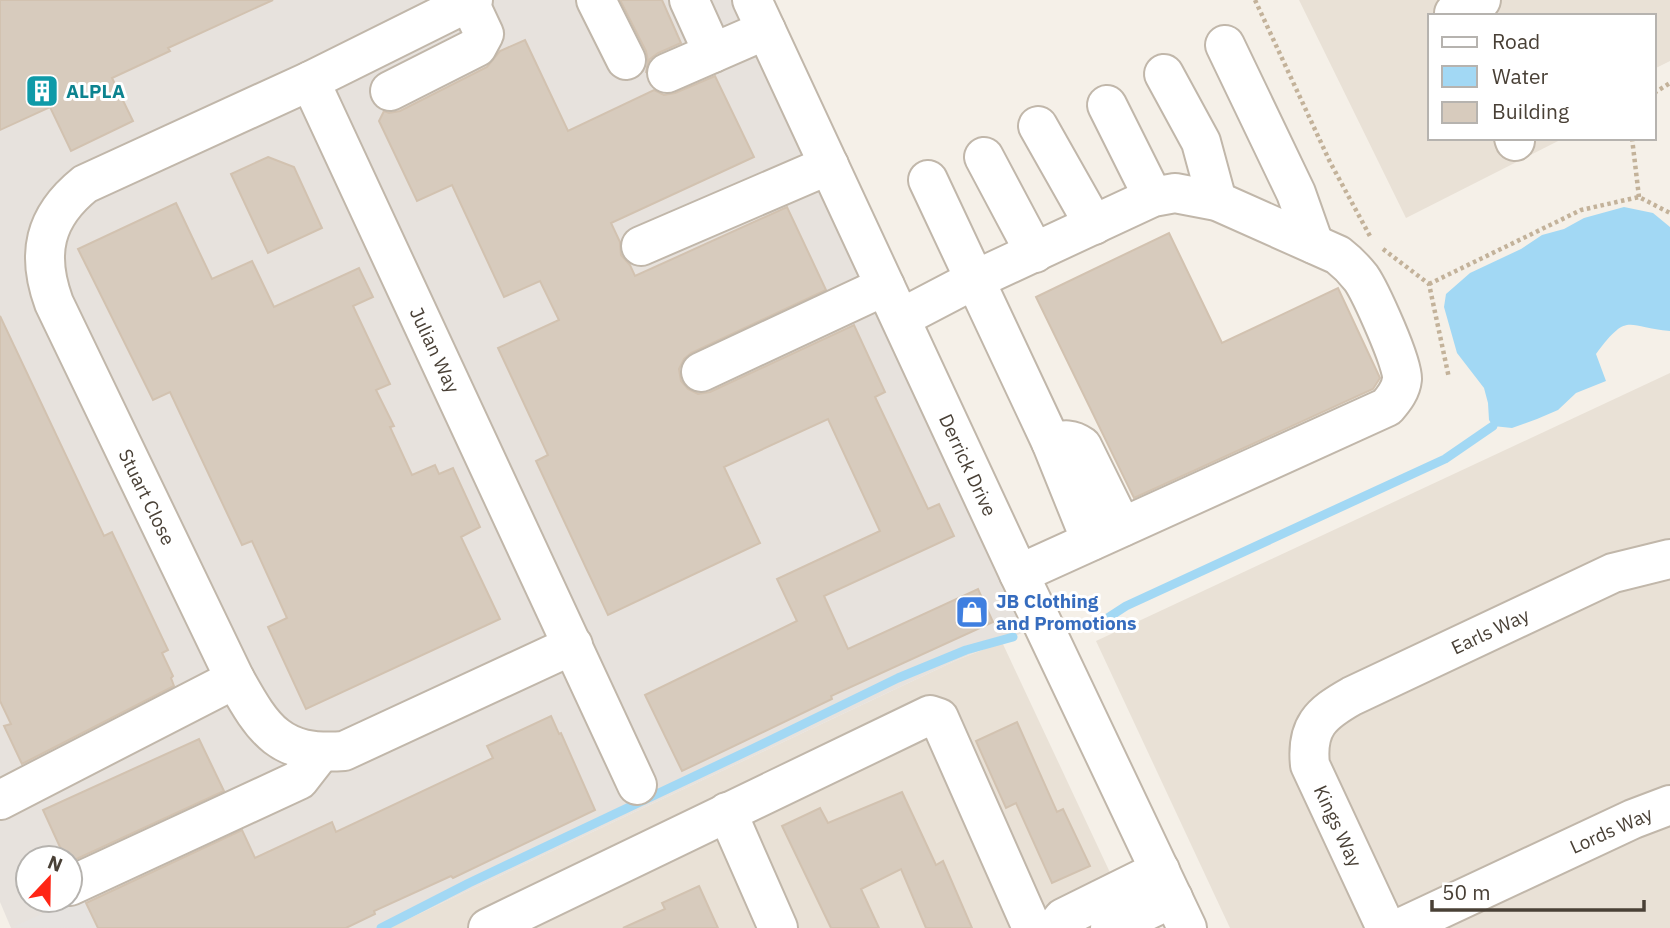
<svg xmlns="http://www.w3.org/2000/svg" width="1670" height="928" viewBox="0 0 1670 928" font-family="'IBM Plex Sans',sans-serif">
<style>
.residential{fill:#e9e1d6}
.industrial{fill:#e7e2dd;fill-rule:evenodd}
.parking{fill:#e6e3e0}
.water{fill:#a2d8f4}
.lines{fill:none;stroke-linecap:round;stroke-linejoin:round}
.stream{stroke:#a2d8f4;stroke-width:9}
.building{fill:#d7cbbd;stroke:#d2c2b0;stroke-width:2}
.minor-casing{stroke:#c1b7aa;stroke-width:42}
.path{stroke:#c3b29a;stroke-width:4.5;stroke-dasharray:3.5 3.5;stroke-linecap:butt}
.minor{stroke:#fff;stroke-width:38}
.labels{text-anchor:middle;stroke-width:6;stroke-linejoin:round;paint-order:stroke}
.culture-label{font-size:19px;font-weight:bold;fill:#0d838f;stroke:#fff;text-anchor:start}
.street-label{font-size:19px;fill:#494036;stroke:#fff}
.shop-label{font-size:19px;font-weight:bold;fill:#366cbe;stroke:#fff;text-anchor:start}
</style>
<rect width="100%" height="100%" fill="#f5f0e8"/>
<g class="residential">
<polygon points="1299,0 1670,0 1670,61 1654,69 1654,16 1430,16 1430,138 1564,138 1406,218"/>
<polygon points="1670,373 1670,928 1230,928 1096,641"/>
<polygon points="1002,642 1136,928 389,928 957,660"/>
</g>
<path class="industrial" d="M 0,0 L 750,0 L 1041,625 L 957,660 L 389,928 L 11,928 L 0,902 ZM 28,858 L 70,858 L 70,900 L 28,900 Z"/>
<polygon class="parking" points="83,895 98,928 13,927"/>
<path class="water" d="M 1624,207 L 1653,213 L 1670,227 L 1670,331 C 1626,328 1629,310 1596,354 L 1606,381 L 1576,393 L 1558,410 L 1537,419 L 1512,428 L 1493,426 L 1489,420 L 1488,403 L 1484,388 L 1457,353 L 1444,307 L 1446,294 L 1470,273 L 1521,249 L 1542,235 L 1564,229 L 1584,218 Z"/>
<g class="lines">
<g class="stream">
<polyline points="1100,628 1106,619 1126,606 1445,459 1493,426"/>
<polyline points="381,928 469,883 752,749 898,678 966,650 1013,637"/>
</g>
</g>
<g class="building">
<polygon points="0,0 273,0 168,48 170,51 112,78 133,121 71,151 50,107 0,130"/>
<polygon points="620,0 662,0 681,43 658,53 650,59 646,73 648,61 646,51"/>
<polygon points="525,40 568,131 654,90 664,95 675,93 715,76 754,157 611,223 620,242 621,255 630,265 635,276 787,207 826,290 691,353 684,359 679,369 681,381 688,389 698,394 710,392 854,325 885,392 875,397 928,509 939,504 954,536 824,596 848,649 978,589 993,622 831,696 832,699 682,771 645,695 797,621 777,579 880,531 828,419 724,467 760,543 608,615 536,461 548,455 498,348 559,320 540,281 504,297 452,185 417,201 379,121 384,111 389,113 400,111 487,67 500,51"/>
<polygon points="268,157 294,167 322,228 268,253 231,174"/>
<polygon points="176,203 212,279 252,261 274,307 359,268 373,297 353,306 390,384 376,390 394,426 390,427 412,475 435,465 439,474 453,468 480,527 461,537 500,619 306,709 268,627 287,618 252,541 242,545 170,392 153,400 78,249"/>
<polygon points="1169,233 1222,343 1338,288 1380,378 1373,389 1134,498 1036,297"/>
<polygon points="0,316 104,536 112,532 168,650 162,653 173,676 171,678 174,686 22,764 4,726 11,724 0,701"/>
<polygon points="551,716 559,734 561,733 595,810 453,878 451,876 374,911 375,914 346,928 98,928 86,903 242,830 255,858 332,822 336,832 493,758 487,746"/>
<polygon points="1017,722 1057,812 1063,809 1090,866 1052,883 1016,803 1006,808 976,741"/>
<polygon points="199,739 224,791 70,862 70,858 65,858 43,810"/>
<polygon points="902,792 936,865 943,861 972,928 926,928 901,869 861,889 879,928 831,928 782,826 820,808 828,823"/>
<polygon points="699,886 718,928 623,928 665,909 662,903"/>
</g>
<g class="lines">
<defs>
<g id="minor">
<path d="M 473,0 L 310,81 L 85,184 C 44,217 36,254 54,303 L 235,679 C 264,731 280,756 344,751 L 573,645"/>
<polyline points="596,0 626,60"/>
<polyline points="689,0 713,53"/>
<polyline points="752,0 1019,574 1187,928"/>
<polyline points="1454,13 1481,0"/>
<polyline points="1225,45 1296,193 1314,244"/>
<polyline points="667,73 766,30"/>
<polyline points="1164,74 1201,142 1217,201"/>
<polyline points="310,81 637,785"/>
<polyline points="390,91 477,47 484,34 469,2"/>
<polyline points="1107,105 1153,197"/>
<polyline points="1038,126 1094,225"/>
<polyline points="1514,138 1515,141"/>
<polyline points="984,157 1035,253"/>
<polyline points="928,180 1051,442 1091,541"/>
<polyline points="641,246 829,165"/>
<path d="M 901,318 L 966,284 L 1153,197 L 1175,193 L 1217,201 L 1338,255 C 1347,262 1354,269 1361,278 C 1370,291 1404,365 1402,379 C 1401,390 1394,399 1387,407 L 1019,574"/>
<polyline points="701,372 885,286"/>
<path d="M 1051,442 C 1063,440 1071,438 1082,446 L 1122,527"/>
<polyline points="0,800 235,679"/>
<polyline points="727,812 778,928"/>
<polyline points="70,886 299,780 320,753"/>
<polyline points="488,928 930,715 939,718 1032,928"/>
<polyline points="1055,928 1063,918 1160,870"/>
<polyline points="1110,928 1173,898"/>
<path d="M 1386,928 L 1310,765 C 1306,727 1320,714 1352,696 L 1613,573 L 1670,559"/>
<polyline points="1400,928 1633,819 1670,805"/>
</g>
</defs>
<use href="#minor" class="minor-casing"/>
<g class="path">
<polyline points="1255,0 1330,162 1371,238"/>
<polyline points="1654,93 1670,83"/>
<polyline points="1632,138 1639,197"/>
<polyline points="1383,249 1429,284 1449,378"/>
<polyline points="1429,284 1581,210 1639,197 1670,213"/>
</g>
<use href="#minor" class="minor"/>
</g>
<defs>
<symbol id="building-square" viewBox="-11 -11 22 22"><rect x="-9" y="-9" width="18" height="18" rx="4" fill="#0f9aa8" stroke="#fff"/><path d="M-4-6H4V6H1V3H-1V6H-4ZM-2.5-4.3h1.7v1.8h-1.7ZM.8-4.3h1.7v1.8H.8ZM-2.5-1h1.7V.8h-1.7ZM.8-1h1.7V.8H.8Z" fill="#fff"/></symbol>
<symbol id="shop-square" viewBox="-11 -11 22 22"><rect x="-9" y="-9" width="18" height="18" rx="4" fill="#3f7fe0" stroke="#fff"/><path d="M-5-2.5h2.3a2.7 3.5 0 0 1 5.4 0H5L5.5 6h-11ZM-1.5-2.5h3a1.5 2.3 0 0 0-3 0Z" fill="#fff"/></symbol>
</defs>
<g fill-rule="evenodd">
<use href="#building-square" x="23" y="72" width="38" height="38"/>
<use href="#shop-square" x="953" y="593" width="38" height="38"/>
</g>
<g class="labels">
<g class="culture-label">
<text x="66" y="98">ALPLA</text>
</g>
<g class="street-label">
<text transform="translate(435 350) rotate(65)" y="7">Julian Way</text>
<text transform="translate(968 465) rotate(65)" y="7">Derrick Drive</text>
<text transform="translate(147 497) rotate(64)" y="7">Stuart Close</text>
<text transform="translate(1490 631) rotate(-25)" y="7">Earls Way</text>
<text transform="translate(1338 826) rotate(65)" y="7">Kings Way</text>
<text transform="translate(1611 830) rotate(-24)" y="7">Lords Way</text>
</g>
<g class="shop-label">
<text x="996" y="608">JB Clothing<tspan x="996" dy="22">and Promotions</tspan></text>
</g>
</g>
<rect x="1428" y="14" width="228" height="126" fill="#ffffff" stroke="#b6b3af" stroke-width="2"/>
<rect x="1442" y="37" width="35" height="10" fill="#ffffff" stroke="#b6b3af" stroke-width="2"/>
<text x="1492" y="49" font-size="21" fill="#494036">Road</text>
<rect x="1442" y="66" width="35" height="21" fill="#a2d8f4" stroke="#b6b3af" stroke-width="2"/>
<text x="1492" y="84" font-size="21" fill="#494036">Water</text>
<rect x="1442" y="102" width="35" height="21" fill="#d7cbbd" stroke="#b6b3af" stroke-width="2"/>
<text x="1492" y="119" font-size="21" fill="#494036">Building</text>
<g transform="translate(49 879) rotate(22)"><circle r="33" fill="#ffffff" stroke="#b6b3af" stroke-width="2"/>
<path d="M0-5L12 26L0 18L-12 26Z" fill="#ff2615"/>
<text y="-10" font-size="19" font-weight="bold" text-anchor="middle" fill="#494036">N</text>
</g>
<path d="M1432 900v10h212v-10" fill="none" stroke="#494036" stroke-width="3.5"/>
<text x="1442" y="900" font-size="21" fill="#494036" stroke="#ffffff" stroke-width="5" paint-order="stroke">50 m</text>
</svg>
